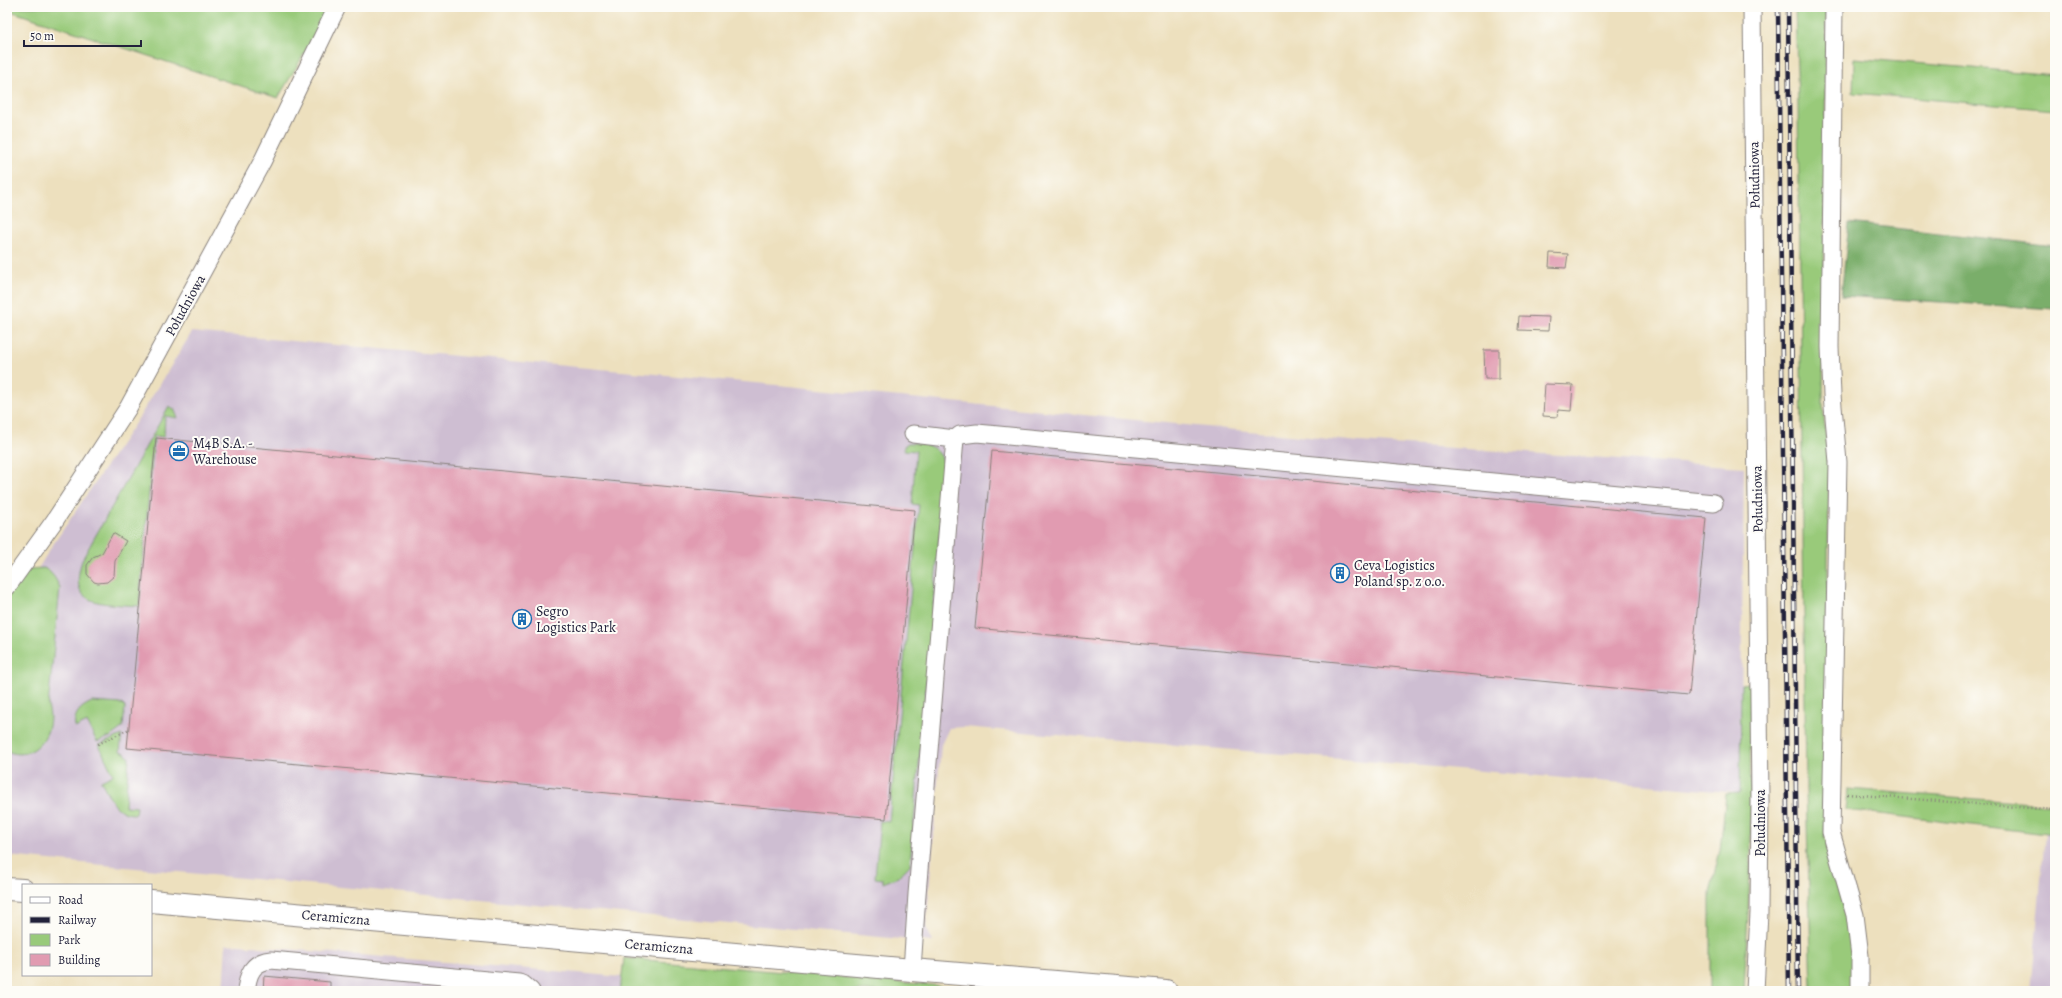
<svg xmlns="http://www.w3.org/2000/svg" width="2062" height="998" viewBox="0 0 2062 998" font-family="Alegreya,serif">
<style>
.industrial{fill:#cebed2}
.green{fill:#99ca7a;stroke:#5e765a}
.forest{fill:#7aae6a;stroke:#4e6852}
.building{fill:#e19bb1}
.lines{fill:none;stroke-linecap:round;stroke-linejoin:round}
.minor-casing{stroke:#88817c;stroke-width:19}
.major-casing{stroke:#88817c;stroke-width:24}
.path{stroke:#88817c;stroke-width:2.5;stroke-dasharray:1 3;stroke-linecap:butt}
.minor{stroke:#fff;stroke-width:17}
.major{stroke:#fff;stroke-width:22}
.rail-casing{stroke:#22223b;stroke-width:4.5}
.rail{stroke:#fdfcf7;stroke-width:3;stroke-dasharray:9;stroke-linecap:butt}
.labels{text-anchor:middle;stroke-width:4;stroke-linejoin:round;paint-order:stroke}
.street-label{font-size:14px;fill:#22223b;stroke:#fdfcf7}
.poi-label{font-size:14px;fill:#22223b;stroke:#fdfcf7;text-anchor:start}
</style>
<rect width="100%" height="100%" fill="#fdfcf7"/>
<filter id="ink" filterUnits="userSpaceOnUse"><feTurbulence type="fractalNoise" baseFrequency=".025" numOctaves="2"/><feDisplacementMap in="SourceGraphic" scale="8" xChannelSelector="R" yChannelSelector="G"/><feConvolveMatrix kernelMatrix="1 2 1 2 8 2 1 2 1" color-interpolation-filters="sRGB"/></filter>
<filter id="wash" filterUnits="userSpaceOnUse"><feTurbulence type="fractalNoise" baseFrequency=".012" numOctaves="4" result="noise"/><feDisplacementMap in="SourceGraphic" scale="16" xChannelSelector="R" yChannelSelector="G"/><feGaussianBlur stdDeviation="0.9" result="paint"/><feColorMatrix in="noise" values="0 0 0 0 0 0 0 0 0 0 0 0 0 0 0 0 0 1.4 0 .05"/><feComposite in="paint" operator="in"/></filter>
<g filter="url(#wash)">
<rect width="100%" height="100%" fill="#ede0be"/>
<g class="industrial">
<polygon points="192,332 788,386 1360,442 1744,467 1740,793 964,727 949,728 941,745 926,927 933,942 7,856 7,620 50,549 140,416"/>
<polygon points="2045,834 2055,835 2055,991 2031,991"/>
<polygon points="226,944 579,973 621,977 620,991 223,991"/>
</g>
<g class="green">
<polygon points="7,7 332,7 278,98 7,10"/>
<polygon points="1795,7 1826,7 1823,406 1829,472 1825,837 1853,939 1854,991 1812,991 1806,791 1798,105"/>
<polygon points="1854,58 2055,75 2055,110 1853,93"/>
<path d="M 169,406 L 174,409 L 178,418 L 165,416 L 164,437 L 154,436 L 139,606 C 102,603 65,608 83,558 Z"/>
<path d="M 908,443 C 929,442 944,449 945,472 L 910,865 L 898,877 L 883,883 L 883,879 L 875,878 L 880,821 L 889,822 L 919,505 L 912,504 L 916,451 L 904,450 L 904,446 Z"/>
<path d="M 44,568 C 53,573 56,579 60,588 L 48,706 C 57,731 34,764 7,751 L 7,598 L 27,569 Z"/>
<polygon points="1750,683 1751,855 1744,991 1710,991 1710,893 1720,850 1726,794 1740,793 1741,684"/>
<path d="M 92,702 L 122,704 L 125,707 L 123,727 L 110,737 L 97,742 L 87,722 L 75,728 C 73,714 80,707 92,702 Z"/>
<path d="M 122,735 L 120,751 L 125,753 L 129,758 L 125,806 L 137,807 L 136,814 C 115,815 110,797 101,781 L 113,775 L 99,745 Z"/>
<polygon points="1848,789 2055,805 2055,835 1846,810"/>
<polygon points="624,958 1000,991 620,991"/>
</g>
<polygon class="forest" points="1849,223 2055,246 2055,309 1841,296"/>
<g id="blocks">
<g class="building">
<polygon points="1550,253 1568,254 1566,268 1549,267"/>
<polygon points="1519,316 1549,317 1548,331 1518,330"/>
<polygon points="1484,350 1499,350 1499,379 1485,379"/>
<polygon points="1545,384 1573,385 1571,411 1558,410 1557,417 1543,416"/>
<polygon points="156,438 915,510 886,819 127,748"/>
<polygon points="992,451 1706,518 1689,695 975,628"/>
<polygon points="113,533 126,541 115,561 114,576 107,582 98,583 94,582 87,574 87,565 93,557 102,553"/>
<polygon points="264,976 330,982 330,991 263,991"/>
</g>
</g>
</g>
<g filter="url(#ink)">
<use href="#blocks" fill-opacity="0" stroke="#88817c" stroke-width="1"/>
<g class="lines">
<defs>
<g id="minor">
<polyline points="1752,7 1760,801 1759,913 1755,991"/>
<polyline points="1834,7 1830,347 1832,395 1838,462 1831,832 1855,915 1860,956 1860,991"/>
<polyline points="955,439 960,435 977,433 1714,503"/>
<polyline points="7,587 55,520 128,408 262,162 337,7"/>
<polyline points="912,970 917,894 955,439 913,434"/>
<path d="M 246,991 C 248,974 252,962 271,960 L 519,983 L 524,985 L 531,991"/>
</g>
<g id="major">
<polyline points="7,889 23,890"/>
<polyline points="151,901 912,970 1166,991"/>
</g>
</defs>
<use href="#minor" class="minor-casing"/>
<use href="#major" class="major-casing"/>
<g class="path">
<polyline points="98,744 129,729"/>
<polyline points="1847,794 2055,810"/>
</g>
<use href="#minor" class="minor"/>
<use href="#major" class="major"/>
<defs>
<g id="rail">
<polyline points="1778,7 1789,991"/>
<polyline points="1788,7 1798,991"/>
</g>
</defs>
<use href="#rail" class="rail-casing"/>
<use href="#rail" class="rail"/>
</g>
</g>
<defs>
<symbol id="office-ring" viewBox="-11 -11 22 22"><circle r="9.5" fill="#fdfcf7" stroke="#1f6fb2" stroke-width="1.5"/><path d="M-6-3h4V-5.5h4V-3h4V5H-6ZM-1-4.5V-3h2v-1.5ZM-6 0V1H6V0Z" fill="#1f6fb2"/></symbol>
<symbol id="building-ring" viewBox="-11 -11 22 22"><circle r="9.5" fill="#fdfcf7" stroke="#1f6fb2" stroke-width="1.5"/><path d="M-4-6H4V6H1V3H-1V6H-4ZM-2.5-4.3h1.7v1.8h-1.7ZM.8-4.3h1.7v1.8H.8ZM-2.5-1h1.7V.8h-1.7ZM.8-1h1.7V.8H.8Z" fill="#1f6fb2"/></symbol>
</defs>
<g fill-rule="evenodd">
<use href="#office-ring" x="168" y="440" width="22" height="22"/>
<use href="#building-ring" x="1329" y="562" width="22" height="22"/>
<use href="#building-ring" x="511" y="608" width="22" height="22"/>
</g>
<g class="labels">
<g class="street-label">
<text transform="translate(1754 175) rotate(-91)" y="5">Południowa</text>
<text transform="translate(185 305) rotate(-61)" y="5">Południowa</text>
<text transform="translate(1757 499) rotate(-91)" y="5">Południowa</text>
<text transform="translate(1760 823) rotate(-90)" y="5">Południowa</text>
<text transform="translate(336 917) rotate(5)" y="5">Ceramiczna</text>
<text transform="translate(659 946) rotate(5)" y="5">Ceramiczna</text>
</g>
<g class="poi-label">
<text x="193" y="448">M4B S.A. -<tspan x="193" dy="16">Warehouse</tspan></text>
<text x="1354" y="570">Ceva Logistics<tspan x="1354" dy="16">Poland sp. z o.o.</tspan></text>
<text x="536" y="616">Segro<tspan x="536" dy="16">Logistics Park</tspan></text>
</g>
</g>
<rect width="2062" height="998" fill="none" stroke="#fdfcf7" stroke-width="24"/>
<rect x="22" y="884" width="130" height="92" fill="#fdfcf7" stroke="#a5a5ac"/>
<rect x="30" y="897" width="20" height="6" fill="#ffffff" stroke="#a5a5ac"/>
<text x="58" y="904" font-size="12" fill="#22223b">Road</text>
<rect x="30" y="917" width="20" height="6" fill="#22223b" stroke="#a5a5ac"/>
<text x="58" y="924" font-size="12" fill="#22223b">Railway</text>
<rect x="30" y="934" width="20" height="12" fill="#99ca7a" stroke="#a5a5ac"/>
<text x="58" y="944" font-size="12" fill="#22223b">Park</text>
<rect x="30" y="954" width="20" height="12" fill="#e19bb1" stroke="#a5a5ac"/>
<text x="58" y="964" font-size="12" fill="#22223b">Building</text>
<path d="M24 40v6h117v-6" fill="none" stroke="#22223b" stroke-width="2"/>
<text x="30" y="40" font-size="12" fill="#22223b" stroke="#fdfcf7" stroke-width="3" paint-order="stroke">50 m</text>
</svg>
